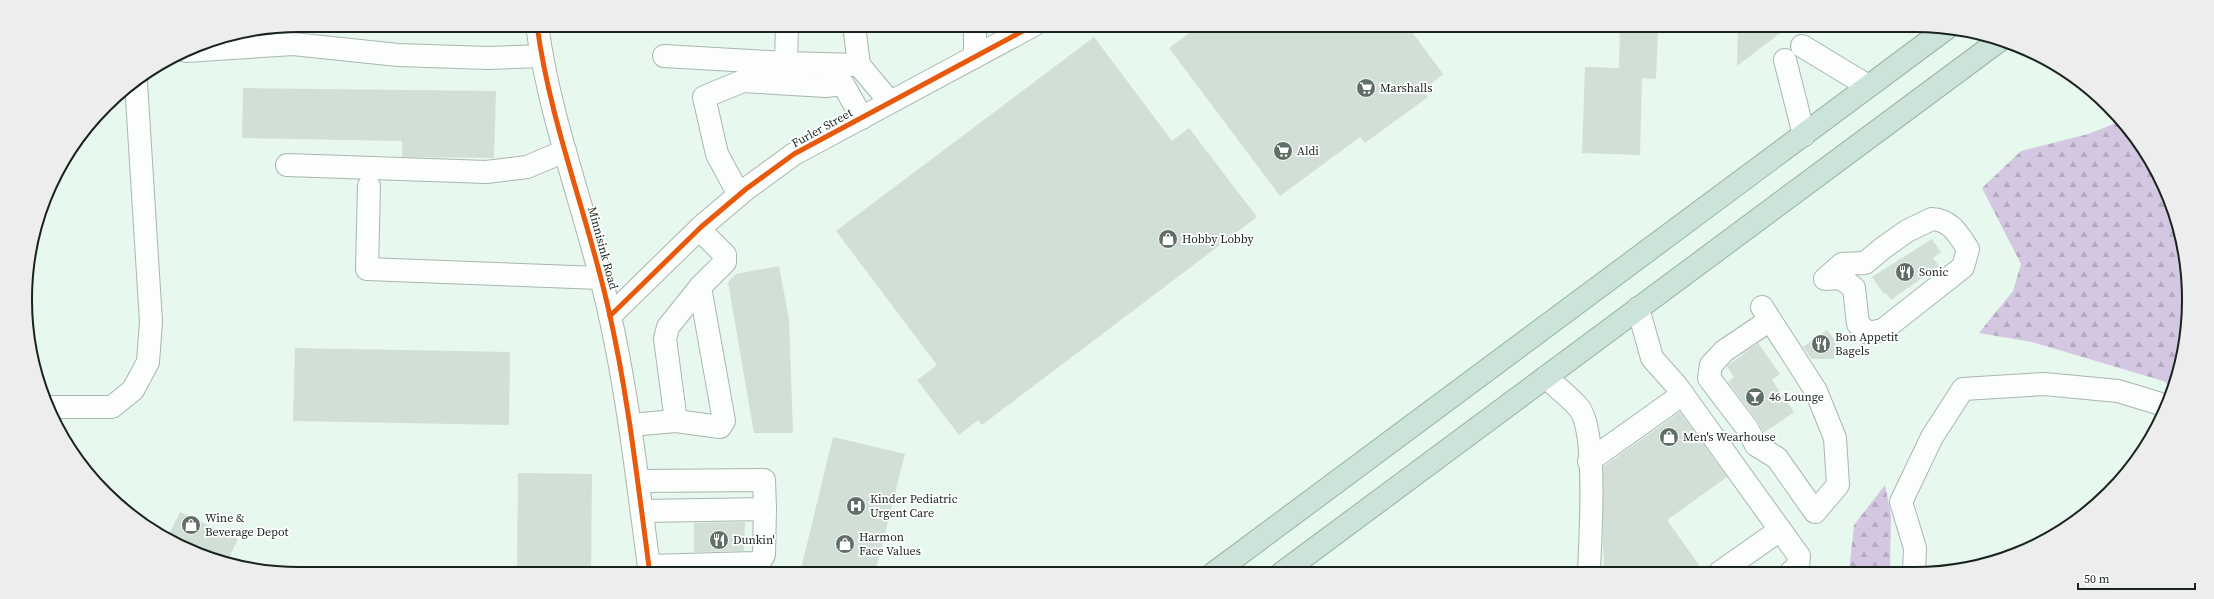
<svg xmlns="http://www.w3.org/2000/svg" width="2214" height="599" viewBox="0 0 2214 599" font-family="'Source Serif 4',serif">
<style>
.forest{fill:url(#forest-firs)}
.building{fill:#d1dfd7}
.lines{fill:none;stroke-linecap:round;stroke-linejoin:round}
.minor-casing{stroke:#a9b6ae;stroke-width:24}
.highway-casing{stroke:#96b4a6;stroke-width:24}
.minor{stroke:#fbfefc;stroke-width:22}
.highway{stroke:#cbe3d9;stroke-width:22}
.cycleway-casing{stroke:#fff;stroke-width:8}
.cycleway{stroke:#e8590c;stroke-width:5}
.labels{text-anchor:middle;stroke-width:3.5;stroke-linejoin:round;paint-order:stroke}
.poi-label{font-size:12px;fill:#19241e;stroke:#fff;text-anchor:start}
.street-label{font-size:12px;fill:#19241e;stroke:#fff}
.rim{fill:none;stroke:#19241e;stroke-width:2}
</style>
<defs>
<pattern id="forest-firs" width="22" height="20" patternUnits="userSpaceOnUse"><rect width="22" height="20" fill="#d4c7e1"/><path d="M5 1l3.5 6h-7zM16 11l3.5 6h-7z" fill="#b5abc1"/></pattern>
</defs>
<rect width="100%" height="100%" fill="#e7f8ee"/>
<g class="forest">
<polygon points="2122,121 2143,147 2168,194 2184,246 2189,299 2184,353 2171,386 2163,381 2032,342 1979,333 2013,291 2021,264 1982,188 2021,151 2088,134"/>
<polygon points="1885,485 1891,515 1890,572 1849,572 1854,525"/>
</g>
<g class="building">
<polygon points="1200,25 1407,25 1443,74 1423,90 1428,97 1365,143 1360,137 1280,196 1169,48"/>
<polygon points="1738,25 1791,25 1737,66"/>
<polygon points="1620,27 1653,28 1653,32 1658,32 1656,79 1642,78 1640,155 1582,153 1585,67 1619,68"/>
<polygon points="1094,37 1172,141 1189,128 1257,217 982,425 978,420 959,435 917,380 937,365 836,231"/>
<polygon points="243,88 496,91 494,158 402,157 402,141 242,138"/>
<polygon points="1932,239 1941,252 1933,258 1939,266 1891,300 1886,293 1884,294 1872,277"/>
<polygon points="779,266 789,319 793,433 754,433 728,282 736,274"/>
<polygon points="1827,330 1836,342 1834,359 1812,359 1803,347"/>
<polygon points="1758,343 1780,374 1772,380 1794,412 1764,433 1757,420 1728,382 1734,377 1727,366"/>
<polygon points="295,348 510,352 509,425 293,421"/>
<polygon points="1680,412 1727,477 1667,520 1704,572 1608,572 1604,566 1603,544 1603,467"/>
<polygon points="833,437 905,454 875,573 800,573"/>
<polygon points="518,473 592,474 591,574 517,572"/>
<polygon points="180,512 238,539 227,562 167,539"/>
<polygon points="745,522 744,551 694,552 694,523"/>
</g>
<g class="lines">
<defs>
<g id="minor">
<path d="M 537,25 C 550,124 589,218 610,316 C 629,401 638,487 650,574"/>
<polyline points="787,25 786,63 859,65"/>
<polyline points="854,25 859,65 890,102"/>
<polyline points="975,25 975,57"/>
<polyline points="1802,46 1868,86"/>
<polyline points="186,51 293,44 398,55 488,58 542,56"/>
<polyline points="664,56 786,63"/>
<polyline points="1785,60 1804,135"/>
<polyline points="287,165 486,172 527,167 565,151"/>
<polyline points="369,186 367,269 600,278"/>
<polyline points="739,195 717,154 704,97 743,81 826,86 843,84 862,118"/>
<path d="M 1932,219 C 1951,220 1958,234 1968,249 L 1963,267 L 1883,330 L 1868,333 L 1858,324 L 1854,288 L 1841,278 L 1825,279 L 1842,264 L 1865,263 L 1883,248 L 1907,231 Z"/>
<polyline points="1762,307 1816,391 1835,438 1838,485 1815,512 1777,458 1756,445 1747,428 1709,378 1711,365 1724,351 1770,320"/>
<polyline points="1638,308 1652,358 1676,385 1799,556 1798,566 1791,572"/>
<polyline points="610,316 701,227 746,189 794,154 1034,25"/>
<path d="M 1546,377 C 1556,387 1570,397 1579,408 C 1598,432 1590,540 1589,572"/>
<polyline points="48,407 112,407 133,390 148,362 151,322 136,82"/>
<polyline points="676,421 665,339 668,327 700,287"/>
<polyline points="630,425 676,421 720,427 724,421 700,287 725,262 725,255 699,229"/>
<polyline points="1589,461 1683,394"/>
<polyline points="639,481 764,480 765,509"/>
<polyline points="643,511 765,509 764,555 760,561 754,563 649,566"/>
<polyline points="1720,572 1780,530"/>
<polyline points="1914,572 1915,548 1901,502 1932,437 1963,389 2044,384 2118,391 2164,405"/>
</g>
<g id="highway">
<polyline points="1214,573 1947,28"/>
<polyline points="1282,573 2000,40"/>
</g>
</defs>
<use href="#minor" class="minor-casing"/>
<use href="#highway" class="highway-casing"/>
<use href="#minor" class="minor"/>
<use href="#highway" class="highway"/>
<defs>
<g id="cycleway">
<path d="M 537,25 C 550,124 589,218 610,316 C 629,401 638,487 650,574"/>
<polyline points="610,316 701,227 746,189 794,154 1034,25"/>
</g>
</defs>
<use href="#cycleway" class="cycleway-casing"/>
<use href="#cycleway" class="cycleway"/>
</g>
<defs>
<symbol id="supermarket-disc" viewBox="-11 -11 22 22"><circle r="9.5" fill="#616e67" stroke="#fff"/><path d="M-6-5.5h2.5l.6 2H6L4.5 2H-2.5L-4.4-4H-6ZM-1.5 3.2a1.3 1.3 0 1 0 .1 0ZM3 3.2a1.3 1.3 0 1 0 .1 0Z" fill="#fff"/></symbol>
<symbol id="shop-disc" viewBox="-11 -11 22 22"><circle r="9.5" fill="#616e67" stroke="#fff"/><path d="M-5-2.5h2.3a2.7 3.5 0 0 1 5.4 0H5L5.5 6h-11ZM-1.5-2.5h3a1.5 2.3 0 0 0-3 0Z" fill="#fff"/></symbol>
<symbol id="restaurant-disc" viewBox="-11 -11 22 22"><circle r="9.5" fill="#616e67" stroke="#fff"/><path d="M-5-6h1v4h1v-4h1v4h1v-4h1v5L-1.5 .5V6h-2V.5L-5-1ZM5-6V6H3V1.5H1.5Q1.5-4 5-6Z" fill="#fff"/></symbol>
<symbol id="bar-disc" viewBox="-11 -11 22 22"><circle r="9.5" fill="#616e67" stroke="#fff"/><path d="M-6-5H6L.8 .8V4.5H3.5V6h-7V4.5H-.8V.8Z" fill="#fff"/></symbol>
<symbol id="hospital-disc" viewBox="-11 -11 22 22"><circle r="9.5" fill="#616e67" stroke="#fff"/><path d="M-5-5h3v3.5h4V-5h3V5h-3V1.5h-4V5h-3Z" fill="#fff"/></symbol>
</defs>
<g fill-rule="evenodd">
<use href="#supermarket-disc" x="1355" y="77" width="22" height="22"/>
<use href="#supermarket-disc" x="1272" y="140" width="22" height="22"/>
<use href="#shop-disc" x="1157" y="228" width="22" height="22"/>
<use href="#restaurant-disc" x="1894" y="261" width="22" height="22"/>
<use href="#restaurant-disc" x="1810" y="333" width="22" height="22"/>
<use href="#bar-disc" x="1744" y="386" width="22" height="22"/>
<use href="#shop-disc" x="1658" y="426" width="22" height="22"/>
<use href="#hospital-disc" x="845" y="495" width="22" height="22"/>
<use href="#shop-disc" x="180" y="514" width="22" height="22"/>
<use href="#restaurant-disc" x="708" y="529" width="22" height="22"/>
<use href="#shop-disc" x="834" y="533" width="22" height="22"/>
</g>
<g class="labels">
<g class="poi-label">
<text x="1380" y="92">Marshalls</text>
<text x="1297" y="155">Aldi</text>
<text x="1182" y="243">Hobby Lobby</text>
<text x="1919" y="276">Sonic</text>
<text x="1835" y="341">Bon Appetit<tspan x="1835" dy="14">Bagels</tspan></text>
<text x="1769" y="401">46 Lounge</text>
<text x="1683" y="441">Men's Wearhouse</text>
<text x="870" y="503">Kinder Pediatric<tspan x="870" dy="14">Urgent Care</tspan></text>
<text x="205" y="522">Wine &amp;<tspan x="205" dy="14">Beverage Depot</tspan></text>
<text x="859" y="541">Harmon<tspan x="859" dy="14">Face Values</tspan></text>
<text x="733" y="544">Dunkin'</text>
</g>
<g class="street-label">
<text transform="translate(822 128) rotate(-29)" y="4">Furler Street</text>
<text transform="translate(603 248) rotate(75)" y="4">Minnisink Road</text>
</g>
</g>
<path d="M0 0H2214V599H0ZM299 32H1915A267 267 0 0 1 2182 299V300A267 267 0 0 1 1915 567H299A267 267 0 0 1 32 300V299A267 267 0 0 1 299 32Z" fill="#ededed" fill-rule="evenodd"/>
<path class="rim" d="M299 32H1915A267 267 0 0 1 2182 299V300A267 267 0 0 1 1915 567H299A267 267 0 0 1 32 300V299A267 267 0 0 1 299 32Z"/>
<path d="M2078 583v6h117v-6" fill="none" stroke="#19241e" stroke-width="2"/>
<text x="2084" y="583" font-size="12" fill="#19241e" stroke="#ffffff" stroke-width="3" paint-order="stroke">50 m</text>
</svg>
